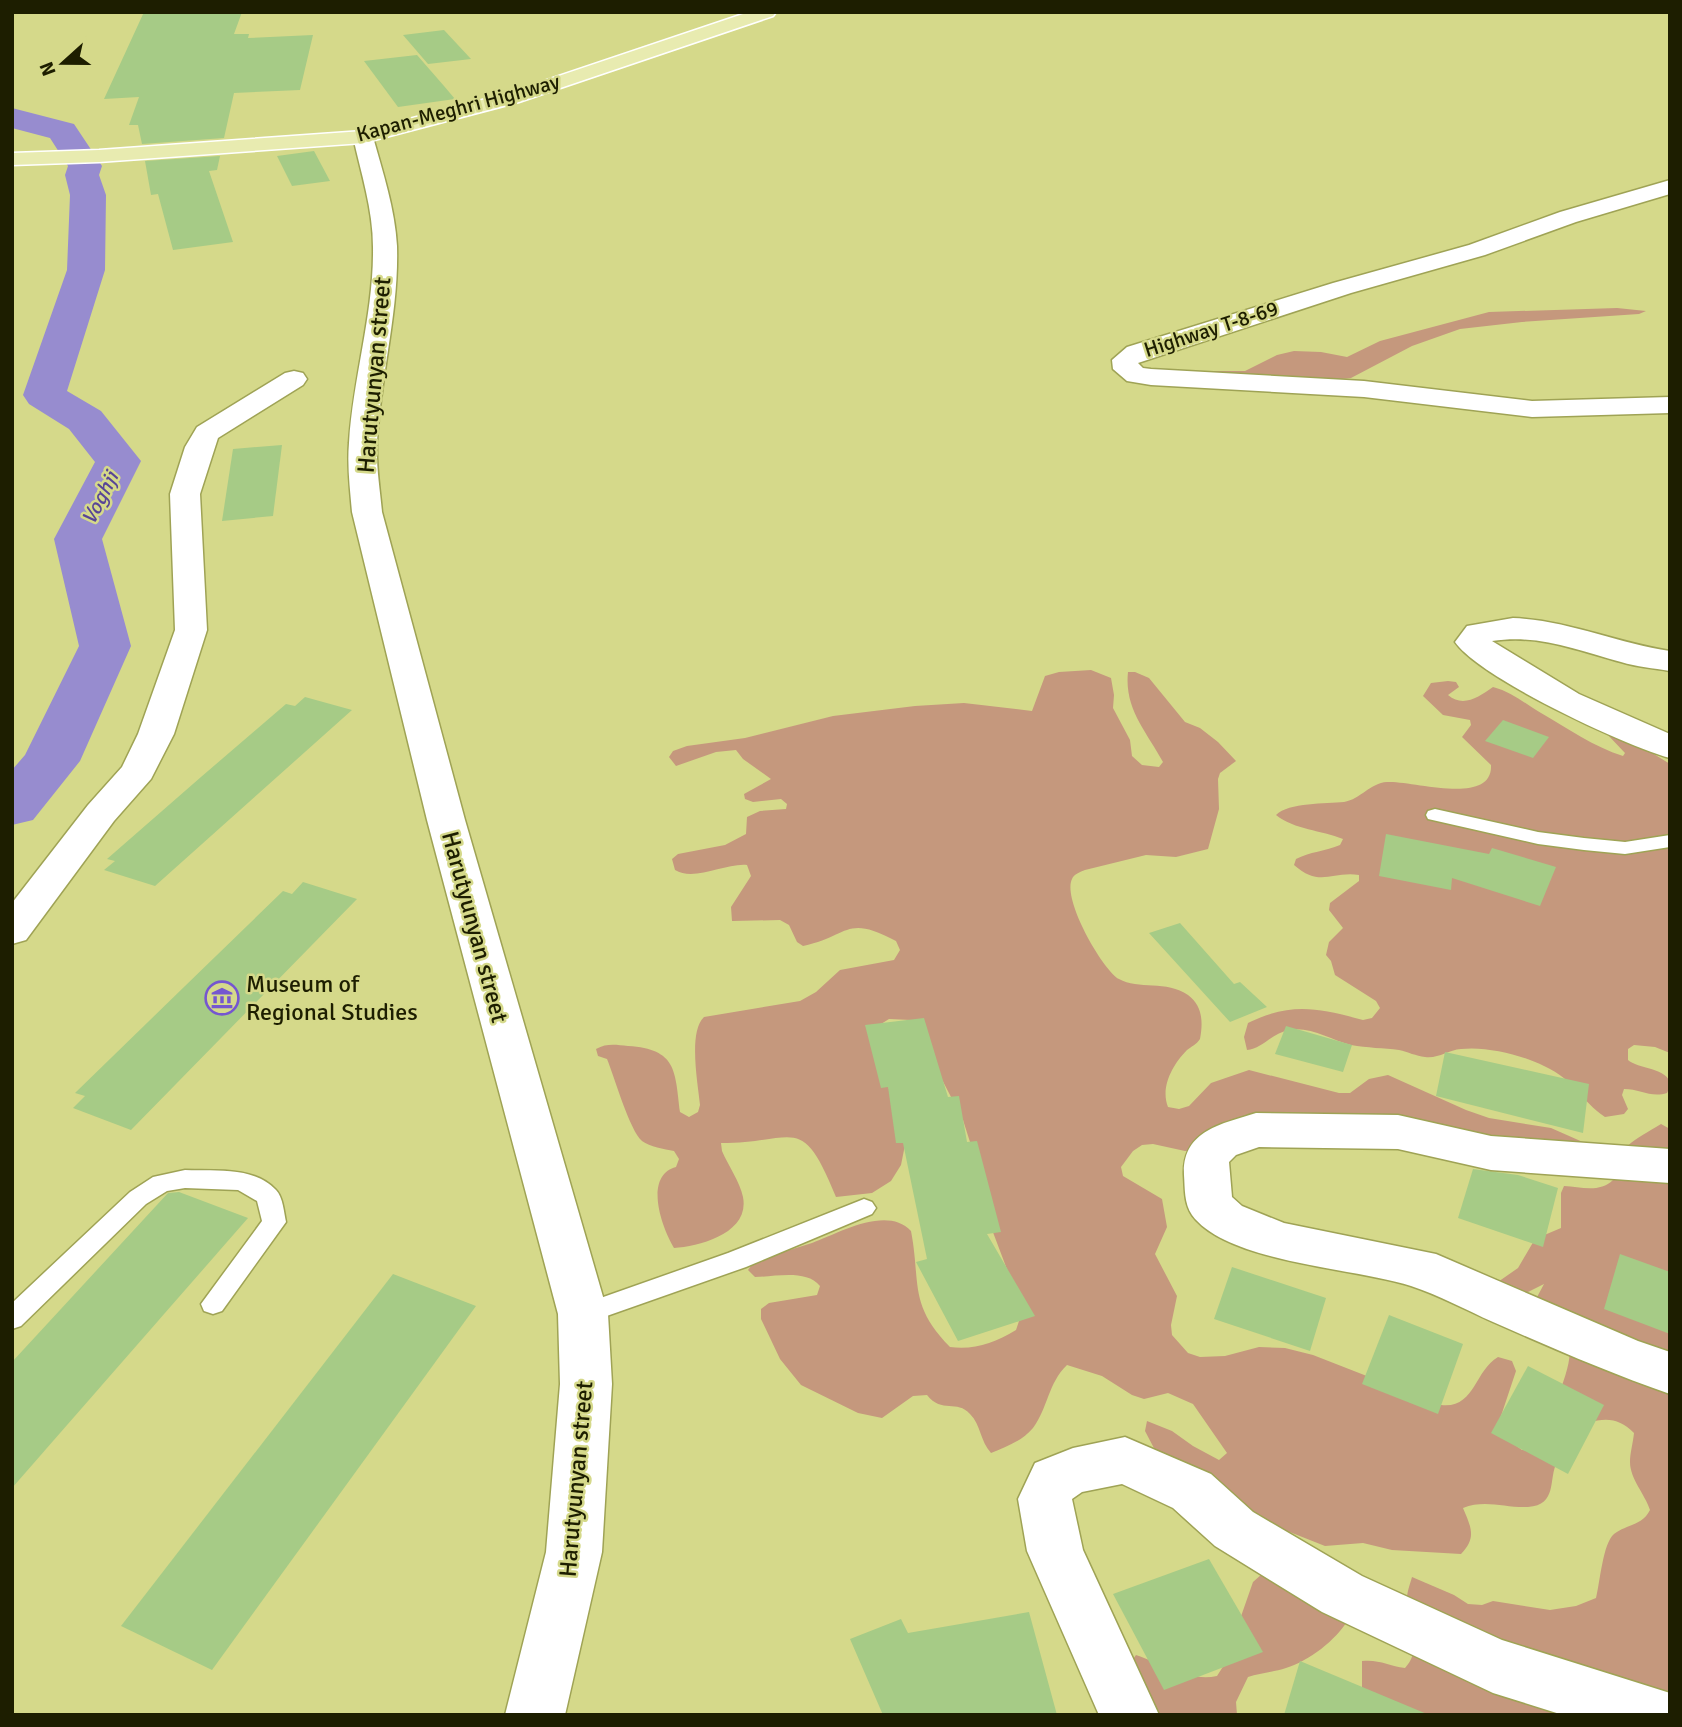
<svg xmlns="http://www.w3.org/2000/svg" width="1682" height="1727" viewBox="0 0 1682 1727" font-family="Signika,sans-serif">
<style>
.green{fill:#c5987d}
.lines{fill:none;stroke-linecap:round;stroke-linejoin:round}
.river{fill:#978ccf;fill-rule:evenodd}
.building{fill:#a6cb86}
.service-casing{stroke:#9fa355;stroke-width:3}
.minor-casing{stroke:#9fa355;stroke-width:3}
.tertiary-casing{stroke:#9fa355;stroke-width:3}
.primary-casing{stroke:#fff;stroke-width:3}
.service{fill:#fff;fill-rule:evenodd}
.minor{fill:#fff;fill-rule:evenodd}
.tertiary{fill:#fff;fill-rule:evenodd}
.primary{fill:#e8ebb0;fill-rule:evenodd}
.labels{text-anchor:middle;stroke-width:5;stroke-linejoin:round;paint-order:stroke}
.far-street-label{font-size:21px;fill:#1d1e00;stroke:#d5d98a}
.far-water-label{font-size:21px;font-style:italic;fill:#584597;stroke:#d5d98a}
.street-label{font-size:24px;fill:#1d1e00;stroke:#d5d98a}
.poi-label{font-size:24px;fill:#1d1e00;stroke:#d5d98a;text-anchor:start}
</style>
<rect width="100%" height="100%" fill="#d5d98a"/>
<g class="green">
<polygon points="1617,308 1646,311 1639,314 1522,322 1460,329 1412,346 1351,378 1332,380 1170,371 1245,371 1277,355 1294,351 1321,352 1347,357 1380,341 1489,312"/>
<path d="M 1091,670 L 1111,678 L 1114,695 L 1113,708 L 1130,740 L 1132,756 L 1142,765 L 1159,767 L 1163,762 C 1147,732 1124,709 1128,672 L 1135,672 L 1149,678 L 1185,722 L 1200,728 L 1218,742 L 1236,761 L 1220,773 L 1218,779 L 1219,809 L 1208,849 L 1176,857 L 1146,855 L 1085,870 C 1080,872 1074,874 1072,879 C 1062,899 1102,969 1119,979 C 1138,990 1167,980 1188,995 C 1203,1006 1203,1023 1200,1039 C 1196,1045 1192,1046 1187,1050 C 1173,1064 1160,1087 1168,1107 L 1179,1109 L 1189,1106 L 1211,1083 L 1249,1070 L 1339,1093 L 1350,1093 L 1369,1079 L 1388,1075 L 1466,1110 L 1489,1118 L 1551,1128 L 1585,1143 L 1274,1145 L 1185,1151 L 1153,1144 L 1142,1145 L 1133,1151 L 1121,1167 L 1123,1176 L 1162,1199 L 1167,1227 L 1155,1254 L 1177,1296 L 1171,1325 L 1172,1335 L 1188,1353 L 1200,1357 L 1225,1356 L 1259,1347 L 1285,1348 L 1313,1355 L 1441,1405 C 1475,1409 1474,1371 1498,1357 L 1512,1361 L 1516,1371 L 1500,1419 L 1511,1442 L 1522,1450 L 1535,1448 C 1544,1429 1574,1367 1569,1349 C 1566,1335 1545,1311 1536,1299 L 1544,1284 L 1526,1293 L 1523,1301 L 1495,1284 L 1518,1268 L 1535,1239 L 1561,1228 L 1561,1193 L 1564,1186 C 1581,1187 1600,1193 1613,1180 C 1617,1145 1634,1141 1661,1124 L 1670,1129 L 1670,1715 L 1371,1715 L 1362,1688 L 1362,1661 C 1379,1659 1389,1666 1405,1668 C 1424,1647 1408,1624 1407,1599 C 1407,1592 1410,1584 1412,1577 L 1454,1595 L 1468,1604 L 1482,1605 L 1493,1601 L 1550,1610 L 1576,1606 L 1596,1598 C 1600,1582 1603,1543 1614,1534 C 1627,1524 1642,1526 1650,1510 C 1645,1494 1630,1479 1630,1462 C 1630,1453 1633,1443 1634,1433 C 1620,1419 1607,1417 1588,1423 C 1579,1435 1564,1448 1557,1462 C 1548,1479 1558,1505 1528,1507 C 1505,1508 1485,1499 1463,1508 C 1471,1527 1477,1538 1461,1554 L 1392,1550 L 1363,1543 L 1325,1546 L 1231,1509 L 1156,1452 L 1145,1431 L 1147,1421 L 1172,1431 L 1193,1446 L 1219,1460 L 1227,1453 L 1193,1404 L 1168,1393 L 1144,1399 L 1132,1395 L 1102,1376 L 1067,1365 C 1048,1383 1048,1408 1033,1428 C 1022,1441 1006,1447 991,1453 C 980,1441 981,1425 970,1414 C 957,1399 942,1414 927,1395 L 913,1396 L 882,1418 L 858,1413 L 801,1385 L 780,1359 L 761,1319 L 761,1309 L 769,1303 L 817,1295 L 820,1286 C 806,1269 775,1277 755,1277 L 748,1270 L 754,1262 L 764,1258 C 780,1253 796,1248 812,1243 C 839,1233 887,1205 911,1231 C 921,1283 908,1304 950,1347 C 975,1350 994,1343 1016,1330 L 1019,1321 L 1008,1272 L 991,1227 L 977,1164 L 963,1120 L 911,1020 L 889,1019 L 873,1029 L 885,1077 L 906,1140 L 901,1165 L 891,1181 L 872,1193 L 836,1197 C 801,1111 797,1143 721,1143 L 722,1151 C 728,1165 740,1182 743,1197 C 750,1233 700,1246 674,1248 C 662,1228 643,1176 676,1167 L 679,1159 L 674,1151 C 664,1149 650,1147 642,1141 C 630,1131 614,1076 607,1059 L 598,1056 L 596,1049 C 607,1043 616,1045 628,1046 C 677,1049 675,1071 680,1112 L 689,1117 L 698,1112 L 700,1105 C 698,1084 688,1032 704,1017 L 800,1001 L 816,992 L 840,970 L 894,960 L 900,950 L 896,941 C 845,914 850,936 803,946 L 797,942 L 789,925 L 780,920 L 732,921 L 731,907 L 751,876 L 747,865 C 725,863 694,882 675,870 L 672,859 L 678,854 L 725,845 L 746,834 L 747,817 L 760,811 L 786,809 L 787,804 L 781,799 L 753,802 L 745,799 L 744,794 L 771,779 L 743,759 L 736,750 L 716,752 L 676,766 L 669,757 L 673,751 L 687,746 L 745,738 L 833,716 L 915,706 L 964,703 L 1032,711 L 1045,676 L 1059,672 Z"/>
<path d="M 1448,681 L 1456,682 L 1459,687 L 1448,695 C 1463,708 1479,697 1493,687 C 1512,692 1524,703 1541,713 C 1567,728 1594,747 1623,756 L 1625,753 L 1606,733 L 1608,729 L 1615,730 L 1670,764 L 1670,1053 L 1655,1047 L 1634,1045 L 1628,1049 L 1628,1060 C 1638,1070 1681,1068 1667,1093 C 1651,1098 1640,1089 1624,1089 L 1622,1095 L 1628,1109 L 1624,1114 L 1605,1117 C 1580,1100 1575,1080 1544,1066 C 1522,1055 1486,1046 1461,1049 C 1448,1050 1438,1059 1425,1057 C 1416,1056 1408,1052 1399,1050 C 1384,1048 1367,1048 1351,1045 C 1331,1040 1310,1026 1289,1030 C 1272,1033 1262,1049 1247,1050 L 1244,1037 L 1248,1023 C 1291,1002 1318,1008 1363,1020 L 1372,1018 L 1380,1008 L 1376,1001 L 1335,975 L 1331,961 L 1326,955 L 1329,942 L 1343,928 L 1329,910 L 1330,903 L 1359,881 L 1359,875 C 1331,871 1320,888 1294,865 L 1296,859 C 1309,852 1326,851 1340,845 L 1343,839 C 1321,830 1295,830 1276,815 C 1289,802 1326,804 1344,802 C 1361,799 1370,783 1387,782 C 1412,780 1493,807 1491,765 L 1462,737 L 1471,725 L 1470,720 L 1443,715 L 1423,696 L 1431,683 Z"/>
<path d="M 1262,1574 L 1348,1620 C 1336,1640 1309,1661 1286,1668 C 1274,1672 1260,1673 1248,1677 L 1236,1702 L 1237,1715 L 1150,1715 L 1128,1666 L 1136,1655 C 1163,1664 1189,1682 1217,1676 L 1224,1665 L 1253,1582 Z"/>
</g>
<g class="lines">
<polygon class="river" points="12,108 74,124 102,166 99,175 106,195 105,270 67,391 101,411 141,461 102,539 131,646 80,761 33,820 12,825 12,770 25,755 79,646 54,539 95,462 69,429 29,404 23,395 67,270 70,195 65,175 68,166 50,138 12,128"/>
</g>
<g class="building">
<polygon points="144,12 242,12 234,34 249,34 248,38 313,35 300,90 234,93 224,138 142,144 138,125 129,125 139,97 104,99"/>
<polygon points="444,30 471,59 428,64 403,35"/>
<polygon points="417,55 444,86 455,99 398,107 364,61"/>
<polygon points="314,151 330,181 292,186 277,156"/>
<polygon points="220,156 217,170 209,171 233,242 173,250 158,194 151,195 145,161"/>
<polygon points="282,445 273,516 222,521 233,449"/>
<polygon points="305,697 352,710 155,886 104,870 115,861 107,859 201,777 286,704 295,706"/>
<polygon points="1503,720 1549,737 1533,758 1485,741"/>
<polygon points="1386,834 1489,854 1492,848 1556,867 1540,906 1452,878 1451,890 1379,876"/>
<polygon points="303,882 357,899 131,1130 73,1108 85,1096 75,1093 185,986 283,891 292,894"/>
<polygon points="1180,923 1234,984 1240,982 1267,1007 1230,1022 1149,933"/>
<polygon points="924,1018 948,1097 959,1096 967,1142 977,1141 1001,1232 987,1234 1035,1316 958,1341 916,1262 927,1259 903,1143 896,1143 888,1087 881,1088 865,1025"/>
<polygon points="1286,1026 1352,1045 1343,1072 1275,1054"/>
<polygon points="1445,1052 1589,1084 1583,1133 1436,1096"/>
<polygon points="1473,1169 1518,1175 1558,1188 1543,1247 1458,1218"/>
<polygon points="179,1192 248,1218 12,1488 12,1362 168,1193"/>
<polygon points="1620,1254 1670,1272 1670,1334 1604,1309"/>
<polygon points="1232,1267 1326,1298 1310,1351 1214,1319"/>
<polygon points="393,1274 476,1306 212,1670 121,1626"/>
<polygon points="1389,1315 1463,1344 1438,1414 1362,1384"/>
<polygon points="1528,1366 1604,1405 1568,1474 1491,1433"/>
<polygon points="1209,1559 1263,1652 1164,1690 1113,1594"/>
<polygon points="1029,1612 1057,1715 883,1715 850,1639 901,1619 908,1633"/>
<polygon points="1300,1661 1427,1714 1427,1715 1284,1715"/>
</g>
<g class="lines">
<defs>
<g id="service">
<polygon points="1435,809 1538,832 1584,838 1625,842 1670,835 1670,847 1625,854 1584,850 1538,844 1428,819 1426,815 1428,811"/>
<path d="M 185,1170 C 214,1171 254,1166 276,1190 C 283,1197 284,1213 286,1222 L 222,1311 L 213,1314 L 204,1311 L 201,1304 L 262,1221 L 257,1201 L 238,1190 L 185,1188 L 167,1191 L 146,1204 L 21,1326 L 12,1329 L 12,1303 L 130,1192 L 153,1177 Z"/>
<polygon points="864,1199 872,1202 876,1208 872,1214 746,1267 584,1324 575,1321 572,1314 575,1307 728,1253"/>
</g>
<g id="minor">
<path d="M 363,131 L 370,133 L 373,137 C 383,173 395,209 397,246 C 399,313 380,377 377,443 C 376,467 380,489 382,512 L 465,820 L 608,1314 L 612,1384 L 602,1552 L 565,1715 L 505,1715 L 546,1552 L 560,1384 L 558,1314 L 427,820 L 352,512 C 350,489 347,466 349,443 C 353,377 374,313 373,247 C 373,210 361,173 353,137 L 356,133 Z"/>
<polygon points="294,371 303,373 307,379 303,385 218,438 200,494 207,630 174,734 151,779 114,821 26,940 12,944 12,903 88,805 122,767 138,734 175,630 170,494 185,447 197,427 285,373"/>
<path d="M 1513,618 C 1567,620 1617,643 1670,651 L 1670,671 C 1653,668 1637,667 1621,662 C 1576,650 1540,634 1492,641 L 1579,694 L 1670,734 L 1670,758 C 1625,746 1480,678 1455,642 L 1467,626 Z"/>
<path d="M 1256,1113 L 1398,1115 L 1491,1136 L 1670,1149 L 1670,1183 L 1491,1170 L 1398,1149 L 1259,1147 L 1236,1155 L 1229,1162 L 1232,1197 L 1242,1206 L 1284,1223 L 1436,1254 L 1638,1341 L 1670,1352 L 1670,1394 C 1609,1373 1552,1348 1493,1322 C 1466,1310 1439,1295 1411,1286 C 1356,1268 1227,1263 1192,1215 C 1184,1203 1185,1189 1184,1175 C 1182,1131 1221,1124 1256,1113 Z"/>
<polygon points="1125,1437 1211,1474 1253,1512 1362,1576 1502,1640 1670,1693 1670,1715 1563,1715 1493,1693 1322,1612 1215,1546 1173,1508 1122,1484 1082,1492 1072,1499 1083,1550 1159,1715 1099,1715 1027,1551 1018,1499 1035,1463 1073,1448"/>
</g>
<polygon id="tertiary" points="1670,180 1670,194 1576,222 1485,255 1351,293 1138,363 1143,368 1151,369 1364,381 1532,401 1670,397 1670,413 1532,417 1364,397 1151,385 1127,381 1113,369 1112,360 1127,347 1333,283 1469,245 1560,212"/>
<polygon id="primary" points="749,12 776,12 773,16 519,102 363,143 99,162 12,165 12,153 99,150 363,131 505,94"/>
</defs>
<use href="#service" class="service-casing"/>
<use href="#minor" class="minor-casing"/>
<use href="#tertiary" class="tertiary-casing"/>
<use href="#primary" class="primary-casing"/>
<use href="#service" class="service"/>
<use href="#minor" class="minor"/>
<use href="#tertiary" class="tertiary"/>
<use href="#primary" class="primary"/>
</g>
<defs>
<symbol id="museum-ring" viewBox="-11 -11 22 22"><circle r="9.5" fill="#d5d98a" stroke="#7556d0" stroke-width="1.5"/><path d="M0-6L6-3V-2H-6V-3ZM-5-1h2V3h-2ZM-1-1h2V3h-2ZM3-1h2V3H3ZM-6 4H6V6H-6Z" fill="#7556d0"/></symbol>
</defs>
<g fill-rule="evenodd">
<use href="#museum-ring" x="203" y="979" width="38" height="38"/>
</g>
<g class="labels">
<g class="far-street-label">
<text transform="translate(458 108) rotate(-15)" y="7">Kapan-Meghri Highway</text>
<text transform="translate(1211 329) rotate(-18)" y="7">Highway T-8-69</text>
</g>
<g class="far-water-label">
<text transform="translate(100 498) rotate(-63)" y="7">Voghji</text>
</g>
<g class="street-label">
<text transform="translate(374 375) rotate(-85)" y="8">Harutyunyan street</text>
<text transform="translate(475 927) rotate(75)" y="8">Harutyunyan street</text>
<text transform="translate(576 1479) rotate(-85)" y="8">Harutyunyan street</text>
</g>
<g class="poi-label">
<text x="246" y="992">Museum of<tspan x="246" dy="28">Regional Studies</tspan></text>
</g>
</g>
<rect width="1682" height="1727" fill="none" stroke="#1d1e00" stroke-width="28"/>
<g transform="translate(63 63) rotate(249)" stroke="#d5d98a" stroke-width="5" paint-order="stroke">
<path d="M0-5L12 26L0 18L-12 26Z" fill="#1d1e00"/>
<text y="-10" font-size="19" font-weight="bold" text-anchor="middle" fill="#1d1e00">N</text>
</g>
</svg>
